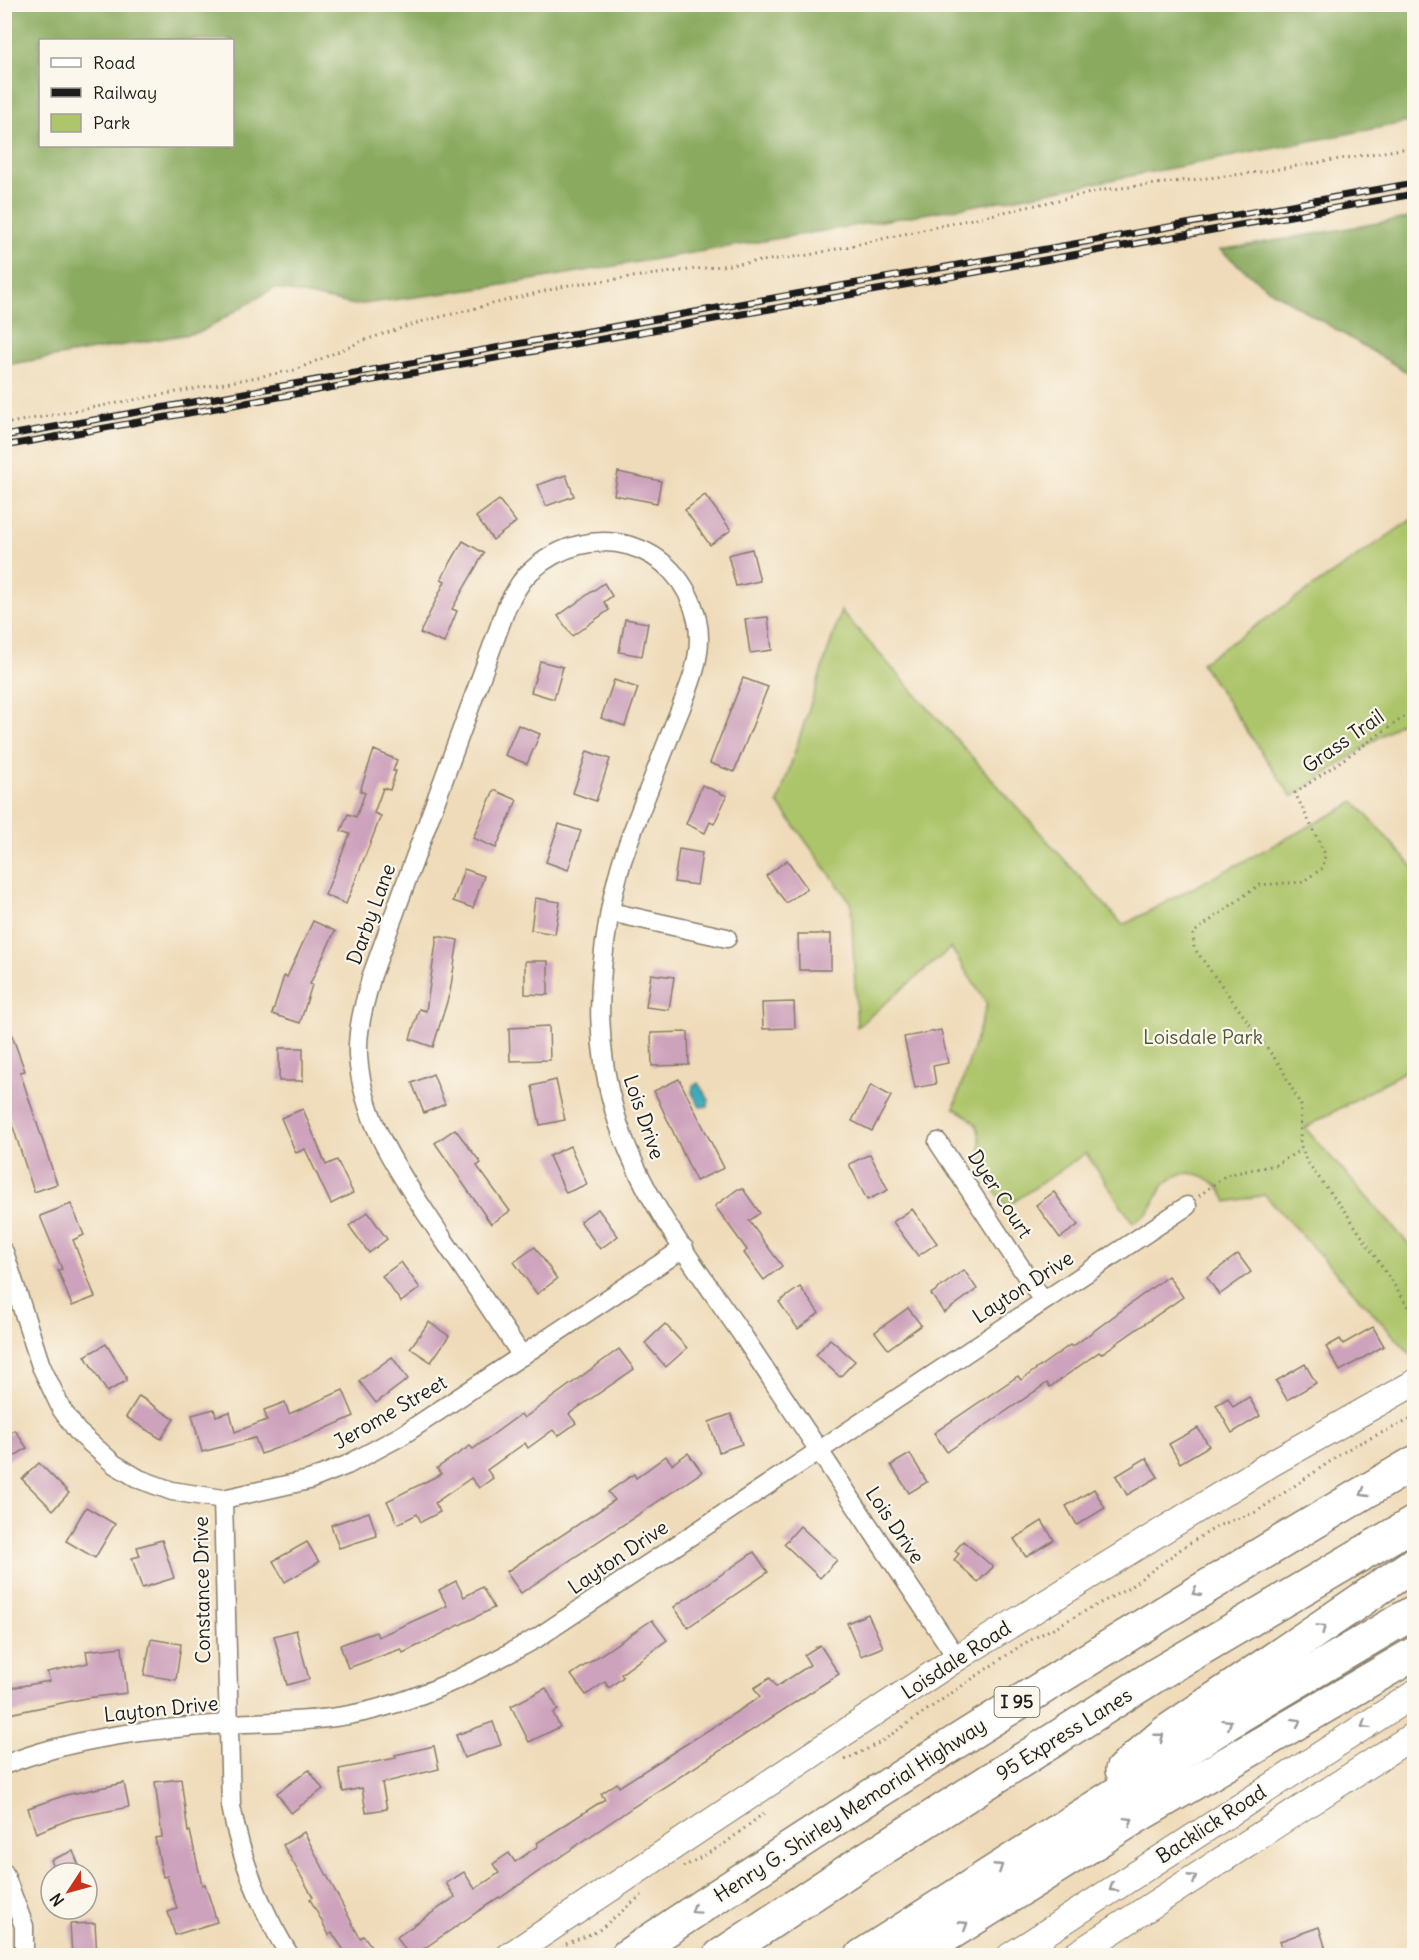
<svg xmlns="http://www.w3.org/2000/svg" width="1419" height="1960" viewBox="0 0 1419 1960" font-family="Delius,sans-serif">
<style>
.green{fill:#adc56b;stroke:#647044;stroke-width:1.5}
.forest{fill:#8aaa5f;stroke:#53633e;stroke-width:1.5;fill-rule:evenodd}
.water{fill:#3eacbb;stroke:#2d646c;stroke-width:1.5}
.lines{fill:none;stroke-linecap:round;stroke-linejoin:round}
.stream{stroke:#3eacbb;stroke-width:5}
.building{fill:#cda2bc}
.street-casing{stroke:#867c6a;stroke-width:21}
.secondary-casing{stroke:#867c6a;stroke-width:28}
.highway-casing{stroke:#867c6a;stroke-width:36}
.path{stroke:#867c6a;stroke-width:3;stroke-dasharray:1.5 4.5;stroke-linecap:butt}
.street{stroke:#fff;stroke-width:18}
.secondary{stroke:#fff;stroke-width:26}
.highway{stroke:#fff;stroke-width:33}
.rail-casing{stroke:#1c1c1c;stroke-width:7}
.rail{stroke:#fbf7ec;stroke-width:4.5;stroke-dasharray:14;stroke-linecap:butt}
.oneway{stroke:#999}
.labels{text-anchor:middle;stroke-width:4.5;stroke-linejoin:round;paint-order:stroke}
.shield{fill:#fbf7ec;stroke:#5f5e5a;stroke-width:1.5}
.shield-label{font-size:18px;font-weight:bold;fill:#1c1c1c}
.street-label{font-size:20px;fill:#1c1c1c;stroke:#fbf7ec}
.park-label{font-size:20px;fill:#4f5738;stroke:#fbf7ec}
</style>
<rect width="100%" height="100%" fill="#fbf7ec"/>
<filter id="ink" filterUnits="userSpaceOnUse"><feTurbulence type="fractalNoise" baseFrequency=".0167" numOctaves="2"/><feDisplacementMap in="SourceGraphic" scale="12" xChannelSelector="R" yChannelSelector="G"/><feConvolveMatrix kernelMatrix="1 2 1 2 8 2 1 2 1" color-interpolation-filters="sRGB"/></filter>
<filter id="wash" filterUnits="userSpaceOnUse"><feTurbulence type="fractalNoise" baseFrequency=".008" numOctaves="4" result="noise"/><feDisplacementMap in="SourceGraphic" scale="24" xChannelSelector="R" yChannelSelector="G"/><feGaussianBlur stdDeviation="1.35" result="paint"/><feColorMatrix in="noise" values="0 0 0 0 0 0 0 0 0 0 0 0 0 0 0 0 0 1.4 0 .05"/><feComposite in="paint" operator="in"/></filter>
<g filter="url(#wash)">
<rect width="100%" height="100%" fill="#efdbb9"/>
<g class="green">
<polygon points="1414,518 1414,713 1292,797 1201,663"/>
<path d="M 841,611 L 1123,925 L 1355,802 L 1414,868 L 1414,1066 L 1305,1128 L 1414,1250 L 1414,1358 L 1265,1195 L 1227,1202 C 1217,1177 1188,1163 1166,1183 C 1157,1191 1156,1202 1149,1211 C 1145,1216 1138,1219 1133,1223 L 1086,1153 L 1006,1207 C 999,1196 988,1183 984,1171 C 973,1140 993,1128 954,1108 L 987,1004 L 951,948 L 857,1027 L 851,903 L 778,803 Z"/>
</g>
<g class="forest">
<path d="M 5,4 L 1414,5 L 1414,121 L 1012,199 L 484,288 L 355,305 L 274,288 L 201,332 L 5,365 ZM 40,40 L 232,40 L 232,146 L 40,146 Z"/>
<polygon points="1414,217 1414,373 1410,374 1268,289 1220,250"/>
</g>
<polygon class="water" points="698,1083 709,1100 708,1106 700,1107 692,1093 693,1086"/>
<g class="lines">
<polyline class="stream" points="4,9 23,4"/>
</g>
<g id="blocks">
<g class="building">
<polygon points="618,472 661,481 657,503 614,495"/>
<polygon points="566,475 574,496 546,506 538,485"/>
<polygon points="705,495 731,530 710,545 685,510"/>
<polygon points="499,500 516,522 493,540 476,517"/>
<polygon points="463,541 484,553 452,609 457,611 444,643 420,633 445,581 441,579"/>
<polygon points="752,549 760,581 736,586 728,555"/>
<polygon points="604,583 612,596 604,602 609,610 572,636 558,616"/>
<polygon points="768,617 772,650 750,653 745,619"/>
<polygon points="625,619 648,623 642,656 619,652"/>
<polygon points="540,661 563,667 554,699 531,692"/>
<polygon points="743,678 768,687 734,772 710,763"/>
<polygon points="614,680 638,688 625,726 601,718"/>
<polygon points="518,725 540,734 527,764 505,755"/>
<polygon points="374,750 397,760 393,771 396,771 390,790 383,788 374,813 381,816 346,904 325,895 350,834 341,831 348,814 356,817 365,793 360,791"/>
<polygon points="587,751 610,759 596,801 573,793"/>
<polygon points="702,785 727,796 714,824 710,822 705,833 686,824"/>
<polygon points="494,790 517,800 496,848 473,838"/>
<polygon points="559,824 581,831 568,870 546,862"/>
<polygon points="679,849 702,853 697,885 674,882"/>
<polygon points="787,860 807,888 786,903 766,876"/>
<polygon points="464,869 484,876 473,908 453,901"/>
<polygon points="535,898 560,902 555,934 531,930"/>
<polygon points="313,921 335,931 310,984 312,985 300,1023 272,1014 284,976 287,977"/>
<polygon points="798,934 831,934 831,970 799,970"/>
<polygon points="437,936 458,940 450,992 433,1047 410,1039 419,1009 426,1011"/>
<polygon points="525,961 548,961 548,995 525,994"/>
<polygon points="651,974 674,977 669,1010 646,1007"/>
<polygon points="794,1002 795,1028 763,1029 762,1003"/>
<polygon points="6,1019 25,1071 20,1072 57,1184 34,1192 4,1099"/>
<polygon points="549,1026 550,1060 510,1061 509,1028"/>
<polygon points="941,1030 948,1063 933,1066 936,1084 915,1088 904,1037"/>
<polygon points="688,1032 689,1065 652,1066 651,1033"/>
<rect x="279" y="1048" width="24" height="33"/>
<polygon points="433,1074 445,1104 424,1113 412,1083"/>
<polygon points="679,1079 724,1168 696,1181 654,1091"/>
<polygon points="556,1080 565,1120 540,1125 532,1086"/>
<polygon points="871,1085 891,1096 872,1131 852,1121"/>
<polygon points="303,1109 326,1165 337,1160 353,1193 331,1204 305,1149 296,1153 281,1118"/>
<polygon points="455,1129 481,1163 477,1166 510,1211 491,1224 435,1143"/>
<polygon points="570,1146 587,1184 566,1193 549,1156"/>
<polygon points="870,1154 888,1190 867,1200 849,1164"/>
<polygon points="738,1189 743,1189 760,1213 749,1221 782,1266 764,1280 744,1253 747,1250 715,1206"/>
<polygon points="1054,1192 1078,1225 1060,1238 1036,1205"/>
<polygon points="71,1204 84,1235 73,1240 95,1297 72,1306 58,1270 62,1269 40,1216"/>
<polygon points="598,1209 618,1236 600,1249 580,1221"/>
<polygon points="912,1209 937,1243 918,1256 893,1222"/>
<polygon points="368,1212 387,1239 369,1253 349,1226"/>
<polygon points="535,1247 557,1279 537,1294 514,1262"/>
<polygon points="1238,1254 1251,1272 1219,1295 1207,1277"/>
<polygon points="401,1262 420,1288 401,1302 382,1276"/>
<polygon points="964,1270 977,1289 944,1313 931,1294"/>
<polygon points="1168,1276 1183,1297 1101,1354 1099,1352 1050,1387 1047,1383 947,1452 934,1433 1018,1376 1021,1380 1070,1345 1072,1347"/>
<polygon points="800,1287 819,1313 798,1329 779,1302"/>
<polygon points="908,1308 921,1325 888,1349 875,1332"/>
<polygon points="429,1322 449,1336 431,1362 410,1348"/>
<polygon points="665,1324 687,1348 666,1367 645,1343"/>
<polygon points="1373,1327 1384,1346 1340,1371 1326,1347 1340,1339 1343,1344"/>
<polygon points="830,1339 855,1361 840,1377 816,1355"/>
<polygon points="106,1344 126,1376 126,1381 107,1392 85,1356"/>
<polygon points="619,1349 634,1369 569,1414 576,1423 558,1436 553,1430 528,1448 525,1443 487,1470 493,1478 479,1488 471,1478 435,1503 440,1512 421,1522 417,1514 398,1524 387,1501 441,1474 437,1468 470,1446 473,1449 521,1414 524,1418"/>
<polygon points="392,1357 408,1379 376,1403 359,1381"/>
<polygon points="1305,1364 1316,1383 1287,1400 1276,1381"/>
<polygon points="343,1390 354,1416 309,1436 261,1454 255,1438 202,1452 192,1415 214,1409 216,1416 230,1412 235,1432 267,1420 264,1410 285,1402 289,1414"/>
<polygon points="139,1396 174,1419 161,1439 126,1417"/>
<polygon points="1249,1397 1260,1416 1232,1433 1216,1405 1228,1398 1233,1407"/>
<polygon points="731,1414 742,1444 719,1452 709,1422"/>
<polygon points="1198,1428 1209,1446 1180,1463 1169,1444"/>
<polygon points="15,1430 27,1448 4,1463 4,1438"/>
<polygon points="688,1453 702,1472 521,1593 506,1572 615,1500 608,1492 634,1474 636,1478 666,1456 672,1464"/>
<polygon points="910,1454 927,1482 909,1493 891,1465"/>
<polygon points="1146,1458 1158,1477 1127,1495 1116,1476"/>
<polygon points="39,1463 69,1493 53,1510 22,1479"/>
<polygon points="1094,1489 1105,1508 1077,1525 1066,1506"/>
<polygon points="86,1507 115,1524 95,1558 66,1541"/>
<polygon points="369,1512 377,1536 339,1548 331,1525"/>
<polygon points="1042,1521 1054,1540 1026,1557 1014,1539"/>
<polygon points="800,1526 837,1560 820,1578 784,1544"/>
<polygon points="162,1540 174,1578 142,1588 132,1558 140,1556 137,1547"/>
<polygon points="963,1541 993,1567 978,1582 954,1560 959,1554 955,1551"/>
<polygon points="307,1542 319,1562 285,1582 273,1561"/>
<polygon points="754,1552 768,1572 688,1627 674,1607"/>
<polygon points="456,1581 464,1597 482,1587 494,1608 403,1653 401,1649 348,1668 340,1645 376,1632 378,1637 447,1606 439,1590"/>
<polygon points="868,1614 883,1647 861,1656 847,1623"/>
<polygon points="652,1620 667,1640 621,1674 623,1677 609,1688 605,1682 586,1695 571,1675"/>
<polygon points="296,1630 309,1679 287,1685 274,1636"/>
<polygon points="151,1639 181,1644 176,1680 144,1675"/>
<polygon points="820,1645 839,1674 633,1807 500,1898 499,1897 413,1956 409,1956 397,1937 455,1897 446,1883 464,1872 475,1889 499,1873 493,1864 509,1853 515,1862 538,1846 537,1843 605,1799 601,1794 617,1783 619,1787 760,1697 754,1688 770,1678 776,1687 810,1665 804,1655"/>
<polygon points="122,1647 127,1693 86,1698 4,1715 4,1689 50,1681 47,1672 88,1663 86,1651"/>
<polygon points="546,1688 558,1710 553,1713 560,1727 529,1742 511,1706"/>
<polygon points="493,1722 501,1745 464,1758 456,1735"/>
<polygon points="434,1746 439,1769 382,1783 387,1809 366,1812 362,1788 343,1792 339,1769 396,1758 395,1755"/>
<polygon points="309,1770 323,1789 291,1813 277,1793"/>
<polygon points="181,1779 188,1832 190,1831 202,1885 205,1884 217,1922 175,1935 168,1912 177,1909 167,1876 163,1877 155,1838 162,1837 155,1782"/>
<polygon points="124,1783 129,1807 73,1818 36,1833 28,1808 66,1795"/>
<polygon points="304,1832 360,1938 364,1936 378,1956 348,1956 332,1933 329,1935 310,1899 313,1897 283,1845"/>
<polygon points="73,1851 82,1873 56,1873 51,1860"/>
<polygon points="95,1923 97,1956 72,1956 70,1924"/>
<polygon points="1319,1927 1328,1956 1285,1956 1280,1941"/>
</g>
</g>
</g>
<g filter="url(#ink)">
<use href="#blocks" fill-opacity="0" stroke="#867c6a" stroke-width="1.5"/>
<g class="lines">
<defs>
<g id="street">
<polyline points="610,912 727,938"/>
<polyline points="938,1142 1043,1301"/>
<polyline points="4,1252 41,1366 62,1410 77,1431 114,1464 139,1479 172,1491 223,1499 309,1480 347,1465 401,1436 684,1248"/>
<path d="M 522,1356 C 496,1317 470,1278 443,1239 C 406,1182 362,1126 358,1055 C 357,1027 365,1001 372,975 L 507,606 C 514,594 520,580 531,571 C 590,518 679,540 697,620 C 706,659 683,700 670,735 C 654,777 636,819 622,861 C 616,881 611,903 608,923 C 597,988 596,1049 615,1113 C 639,1196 697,1268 745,1339 C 815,1445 886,1552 957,1658"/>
<path d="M 223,1499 L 231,1806 C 241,1861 260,1908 290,1956"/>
<path d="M 4,1765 C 75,1737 151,1729 227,1724 C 268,1722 308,1722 349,1715 C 417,1703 477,1671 537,1638 L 1187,1206"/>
<polyline points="4,1873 24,1926 24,1956"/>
</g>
<g id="secondary">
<polyline points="509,1956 957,1658 1272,1463 1414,1383"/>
<polyline points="1010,1956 1414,1694"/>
<polyline points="1074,1956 1414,1735"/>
</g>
<g id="highway">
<polyline points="1122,1770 1165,1733 1414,1564"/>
<path d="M 627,1956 C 885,1783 1147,1620 1414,1463"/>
<polyline points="720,1956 866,1859 1156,1675 1414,1523"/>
<polyline points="862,1956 1240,1715 1414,1612"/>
<polyline points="914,1956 1134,1818 1414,1654"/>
</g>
</defs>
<use href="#street" class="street-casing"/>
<use href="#secondary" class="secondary-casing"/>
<use href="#highway" class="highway-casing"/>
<g class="path">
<polyline points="4,424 295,370 365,340 420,322 569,285 809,255 1104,190 1260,172 1414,147"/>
<polyline points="1414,710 1295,793 1325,854 1323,868 1302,882 1259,885 1193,933 1194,948 1281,1067 1301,1106 1300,1144 1307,1162 1349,1217 1414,1315"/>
<polyline points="1199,1196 1226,1175 1275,1165 1301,1150"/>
<polyline points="845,1760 879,1743 1023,1644 1127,1589 1185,1546 1220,1525 1256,1512 1353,1446 1414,1418"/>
<polyline points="683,1867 723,1845 764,1813"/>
<polyline points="566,1944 598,1931 643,1894"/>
</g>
<use href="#street" class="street"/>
<use href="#secondary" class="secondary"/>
<use href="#highway" class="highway"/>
<defs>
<g id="rail">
<polyline points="4,436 1414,183"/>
<polyline points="4,446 1414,194"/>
</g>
</defs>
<use href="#rail" class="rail-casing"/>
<use href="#rail" class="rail"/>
</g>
<defs><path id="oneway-chevron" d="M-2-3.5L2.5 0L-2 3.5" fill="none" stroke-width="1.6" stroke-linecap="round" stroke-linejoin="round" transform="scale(1.5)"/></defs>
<g class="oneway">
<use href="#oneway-chevron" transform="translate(1364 1493) rotate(150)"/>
<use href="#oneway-chevron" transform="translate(1196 1592) rotate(149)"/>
<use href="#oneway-chevron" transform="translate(1322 1628) rotate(-35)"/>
<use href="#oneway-chevron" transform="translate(1297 1722) rotate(-30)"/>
<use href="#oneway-chevron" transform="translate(1228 1723) rotate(-32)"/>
<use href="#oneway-chevron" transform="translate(1365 1725) rotate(148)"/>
<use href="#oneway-chevron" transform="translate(1160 1737) rotate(-38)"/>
<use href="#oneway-chevron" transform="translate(1129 1821) rotate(-32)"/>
<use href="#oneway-chevron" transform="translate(999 1867) rotate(-33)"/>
<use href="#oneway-chevron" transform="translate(1193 1878) rotate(-33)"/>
<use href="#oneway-chevron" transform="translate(1113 1888) rotate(147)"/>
<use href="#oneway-chevron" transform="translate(695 1910) rotate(146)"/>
<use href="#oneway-chevron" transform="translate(964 1925) rotate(-32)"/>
</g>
</g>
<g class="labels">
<rect class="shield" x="994.5" y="1687" width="45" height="30" rx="4.5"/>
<g class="shield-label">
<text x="1017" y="1708">I 95</text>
</g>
<g class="street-label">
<text transform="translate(1343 741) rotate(-35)" y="7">Grass Trail</text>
<text transform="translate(371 914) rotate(-70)" y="7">Darby Lane</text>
<text transform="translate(644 1117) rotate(71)" y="7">Lois Drive</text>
<text transform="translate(1000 1194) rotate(57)" y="7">Dyer Court</text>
<text transform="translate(1023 1287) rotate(-33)" y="7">Layton Drive</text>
<text transform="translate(390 1412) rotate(-30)" y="7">Jerome Street</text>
<text transform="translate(895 1525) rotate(56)" y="7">Lois Drive</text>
<text transform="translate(618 1557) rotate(-34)" y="7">Layton Drive</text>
<text transform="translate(202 1590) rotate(-91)" y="7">Constance Drive</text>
<text transform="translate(956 1660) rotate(-33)" y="7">Loisdale Road</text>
<text transform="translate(161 1709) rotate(-6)" y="7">Layton Drive</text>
<text transform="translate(1064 1734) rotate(-32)" y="7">95 Express Lanes</text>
<text transform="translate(850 1810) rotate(-33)" y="7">Henry G. Shirley Memorial Highway</text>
<text transform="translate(1211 1824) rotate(-33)" y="7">Backlick Road</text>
</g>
<g class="park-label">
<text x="1203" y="1044">Loisdale Park</text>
</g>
</g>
<rect width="1419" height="1960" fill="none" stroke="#fbf7ec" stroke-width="24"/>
<rect x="39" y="39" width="195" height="108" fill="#fbf7ec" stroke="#a29f99" stroke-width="1.5"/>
<rect x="51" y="58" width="30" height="9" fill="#ffffff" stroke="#a29f99" stroke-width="1.5"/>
<text x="93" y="69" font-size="18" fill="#1c1c1c">Road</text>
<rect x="51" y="88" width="30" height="9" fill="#1c1c1c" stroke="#a29f99" stroke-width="1.5"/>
<text x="93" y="99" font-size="18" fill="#1c1c1c">Railway</text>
<rect x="51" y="114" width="30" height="18" fill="#adc56b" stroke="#a29f99" stroke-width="1.5"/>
<text x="93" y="129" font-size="18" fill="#1c1c1c">Park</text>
<g transform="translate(69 1891) rotate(234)"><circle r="28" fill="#fbf7ec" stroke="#a29f99" stroke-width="1.5"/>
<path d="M0-4.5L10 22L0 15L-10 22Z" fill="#c8321e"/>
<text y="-9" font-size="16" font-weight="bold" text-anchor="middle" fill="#1c1c1c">N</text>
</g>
</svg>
